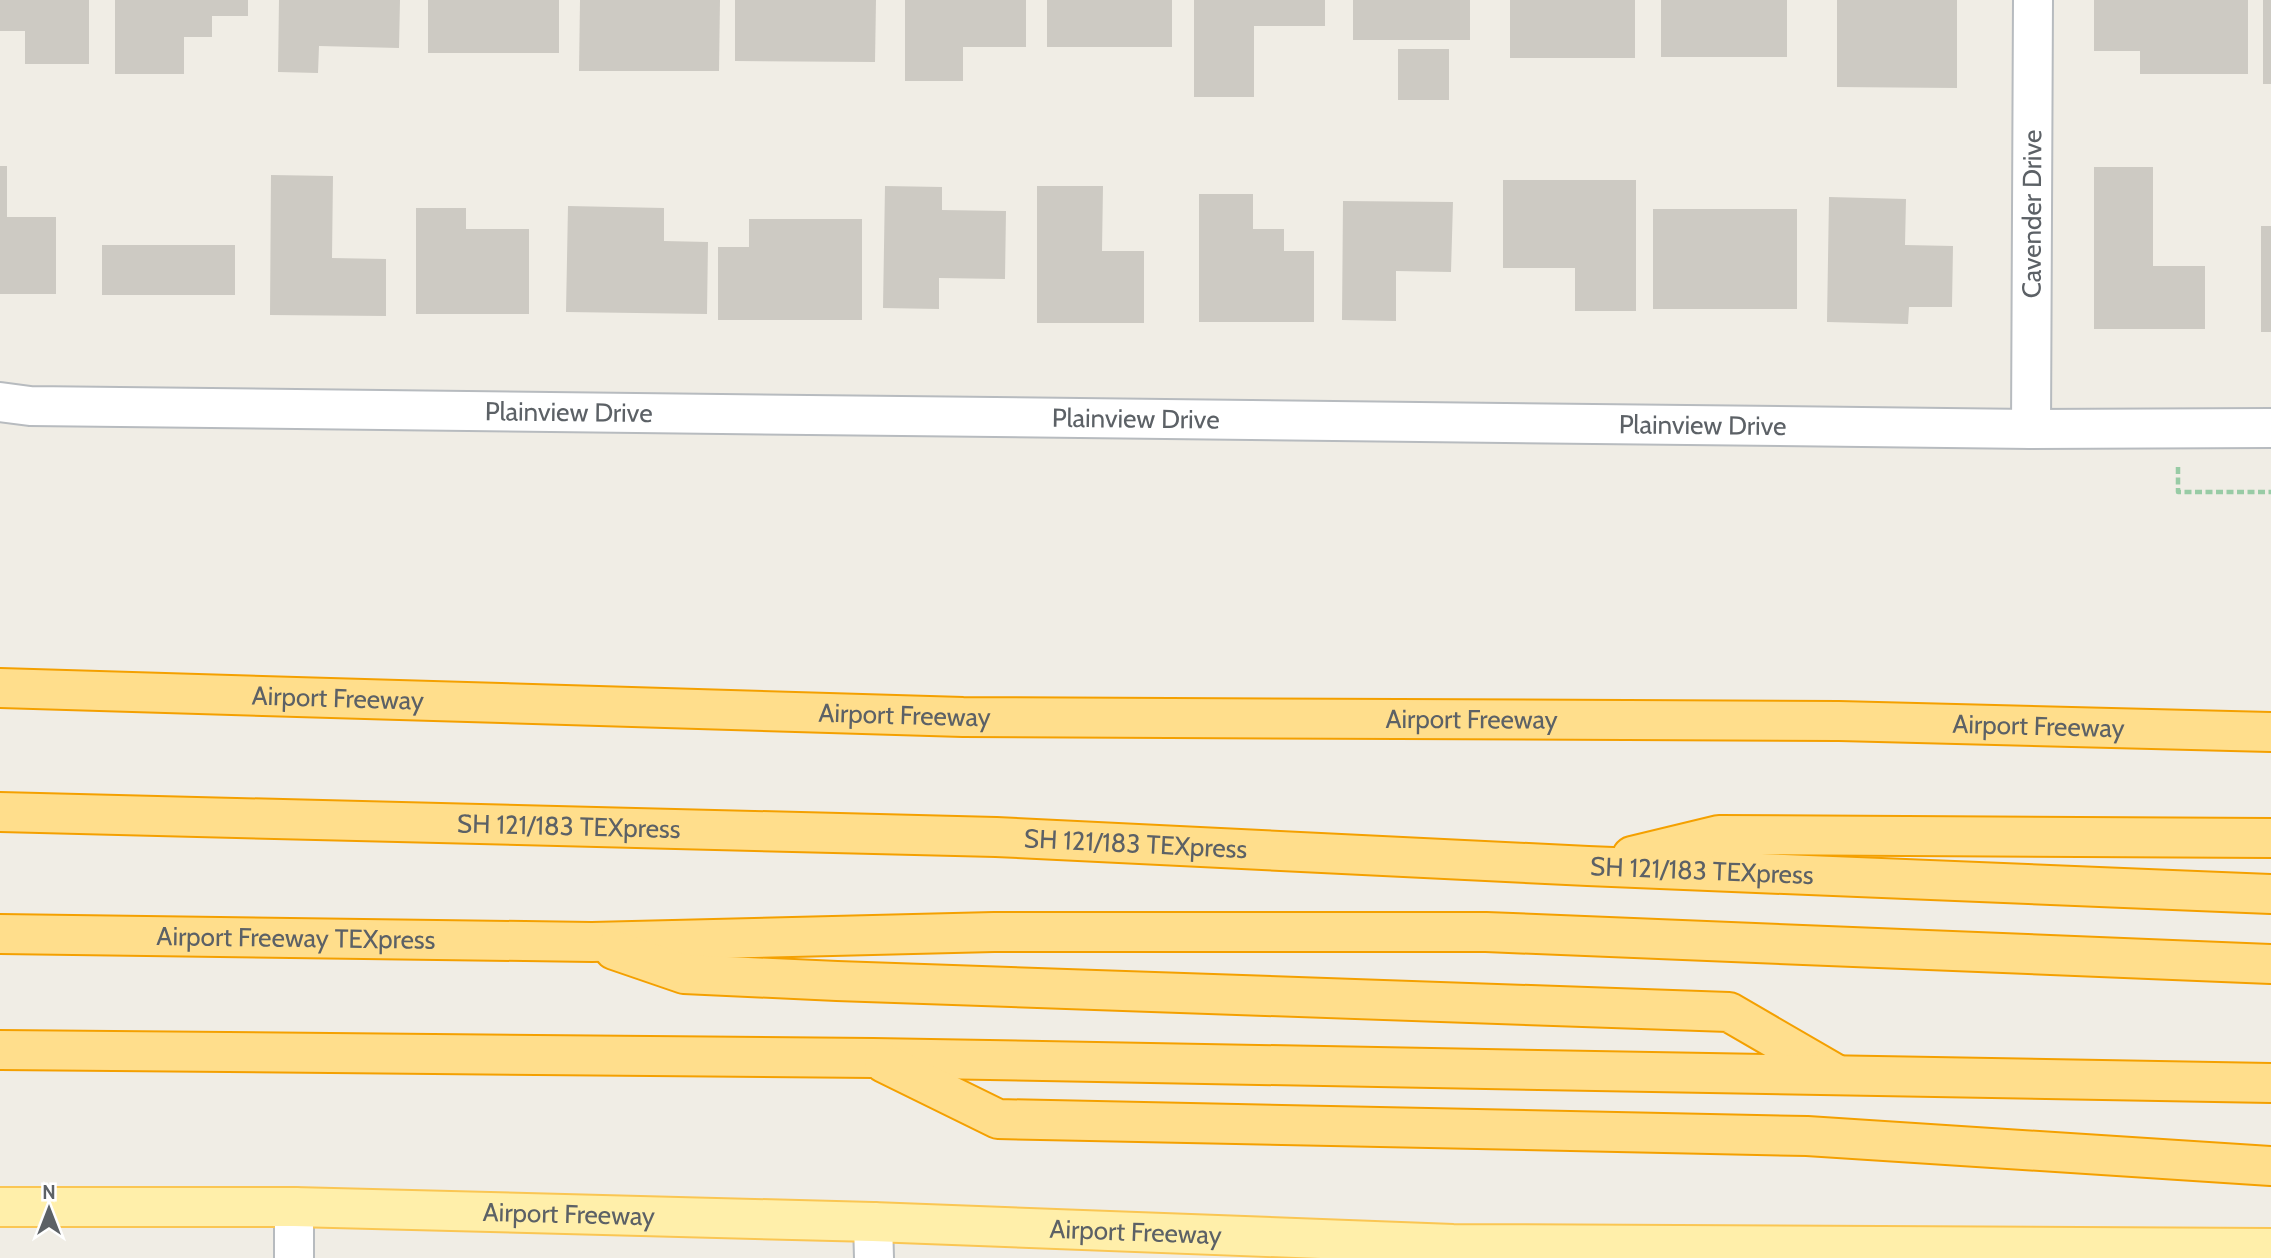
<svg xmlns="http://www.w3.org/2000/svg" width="2271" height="1258" viewBox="0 0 2271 1258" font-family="Cabin,sans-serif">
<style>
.building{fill:#cdcac3}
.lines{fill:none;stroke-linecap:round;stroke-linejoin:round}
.minor-casing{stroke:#b7bbbf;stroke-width:42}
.major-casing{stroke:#fac653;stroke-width:42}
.highway-casing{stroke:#f4a000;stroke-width:42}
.path{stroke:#98cba5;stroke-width:4.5;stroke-dasharray:7 3.5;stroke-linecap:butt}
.minor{stroke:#fff;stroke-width:38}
.major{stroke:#ffefaa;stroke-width:38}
.highway{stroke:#ffde8c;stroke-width:38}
.labels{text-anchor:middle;stroke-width:5;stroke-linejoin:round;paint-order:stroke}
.street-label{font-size:26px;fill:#5c6166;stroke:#fff}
</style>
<rect width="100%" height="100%" fill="#f0ede5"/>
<g class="building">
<polygon points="0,0 89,0 89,64 25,64 25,31 0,31"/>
<polygon points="115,0 248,0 248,16 212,16 212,37 184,37 184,74 115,74"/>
<polygon points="279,0 400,0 399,48 319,46 318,73 278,72"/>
<rect x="428" y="0" width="131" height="53"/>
<polygon points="580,0 720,0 719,71 579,71"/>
<polygon points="735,0 876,0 875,62 735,61"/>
<polygon points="905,0 1026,0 1026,47 963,47 963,81 905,81"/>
<rect x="1047" y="0" width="125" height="47"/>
<polygon points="1194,0 1325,0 1325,26 1254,26 1254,97 1194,97"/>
<rect x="1353" y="0" width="117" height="40"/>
<rect x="1510" y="0" width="125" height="58"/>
<rect x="1661" y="0" width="126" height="57"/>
<polygon points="1837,0 1957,0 1957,88 1837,87"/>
<polygon points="2094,0 2248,0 2248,74 2140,74 2140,51 2094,51"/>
<rect x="2263" y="0" width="8" height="84"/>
<rect x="1398" y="49" width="51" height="51"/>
<polygon points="0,166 7,166 7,217 56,217 56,294 0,294"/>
<polygon points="2094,167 2153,167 2153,266 2205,266 2205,329 2094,329"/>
<polygon points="271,175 333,176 332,258 386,259 386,316 270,315"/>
<polygon points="1503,180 1636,180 1636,311 1575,311 1575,268 1503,268"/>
<polygon points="885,186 942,187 942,210 1006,211 1005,279 939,278 939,309 883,308"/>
<polygon points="1037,186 1103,186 1102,251 1144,251 1144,323 1037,323"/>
<polygon points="1199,194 1253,194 1253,229 1284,229 1284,251 1314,251 1314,322 1199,322"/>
<polygon points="1829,197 1906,199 1905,245 1953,246 1952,307 1909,307 1908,324 1827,322"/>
<polygon points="1343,201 1453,202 1451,272 1396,271 1396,321 1342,320"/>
<polygon points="568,206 664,208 664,241 708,242 707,314 566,312"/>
<polygon points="416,208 466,208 466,229 529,229 529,314 416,314"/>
<rect x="1653" y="209" width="144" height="100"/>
<polygon points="749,219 862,219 862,320 718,320 718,247 749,247"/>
<rect x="2261" y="226" width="10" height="106"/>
<rect x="102" y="245" width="133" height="50"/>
</g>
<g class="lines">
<defs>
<g id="minor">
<path id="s1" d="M 0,402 L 30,406 L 2031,429 L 2271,428"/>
<path id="s2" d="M 2031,429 L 2033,0"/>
<polyline points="294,1207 294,1258"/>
<polyline points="873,1222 874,1258"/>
</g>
<g id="major">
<path id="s3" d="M 0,1207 L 294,1207 L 873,1222 L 1453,1244 L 2271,1248"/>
</g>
<g id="highway">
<path id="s4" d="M 0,688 L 963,717 L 1839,721 L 2271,732"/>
<path id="s5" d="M 0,812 L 996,837 L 1588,866 L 2271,894"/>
<polyline points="1632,856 1719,835 2271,838"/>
<path id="s6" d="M 0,934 L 592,942 L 994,932 L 1486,932 L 2271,964"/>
<polyline points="614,950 684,974 837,981 1729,1012 1834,1073"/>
<polyline points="0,1050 873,1058 2271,1083"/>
<polyline points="884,1063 998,1119 1807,1136 2271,1166"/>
</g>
</defs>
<use href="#minor" class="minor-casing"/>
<use href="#major" class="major-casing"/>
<use href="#highway" class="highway-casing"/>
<polyline class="path" points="2178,467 2178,492 2271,492"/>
<use href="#minor" class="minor"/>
<use href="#major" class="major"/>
<use href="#highway" class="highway"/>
</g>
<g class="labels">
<g class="street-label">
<text dy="9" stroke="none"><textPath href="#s2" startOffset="215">Cavender Drive</textPath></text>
<text dy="9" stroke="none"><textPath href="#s1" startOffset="569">Plainview Drive</textPath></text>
<text dy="9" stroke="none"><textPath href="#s1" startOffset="1136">Plainview Drive</textPath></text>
<text dy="9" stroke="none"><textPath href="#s1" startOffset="1703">Plainview Drive</textPath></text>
<text dy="9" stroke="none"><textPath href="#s4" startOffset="338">Airport Freeway</textPath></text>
<text dy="9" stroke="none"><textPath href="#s4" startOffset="905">Airport Freeway</textPath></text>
<text dy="9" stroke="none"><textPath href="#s4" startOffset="1472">Airport Freeway</textPath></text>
<text dy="9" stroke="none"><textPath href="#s4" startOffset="2039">Airport Freeway</textPath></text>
<text dy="9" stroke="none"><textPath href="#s5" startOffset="569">SH 121/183 TEXpress</textPath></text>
<text dy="9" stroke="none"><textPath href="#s5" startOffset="1136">SH 121/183 TEXpress</textPath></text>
<text dy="9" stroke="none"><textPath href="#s5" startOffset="1703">SH 121/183 TEXpress</textPath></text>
<text dy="9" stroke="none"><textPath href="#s6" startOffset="296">Airport Freeway TEXpress</textPath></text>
<text dy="9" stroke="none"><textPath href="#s3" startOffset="569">Airport Freeway</textPath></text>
<text dy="9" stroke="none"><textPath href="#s3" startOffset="1136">Airport Freeway</textPath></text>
</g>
</g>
<g transform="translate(49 1209)" stroke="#ffffff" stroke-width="5" paint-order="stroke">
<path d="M0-5L12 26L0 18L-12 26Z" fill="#5c6166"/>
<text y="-10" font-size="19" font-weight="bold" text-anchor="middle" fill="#5c6166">N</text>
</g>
</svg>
